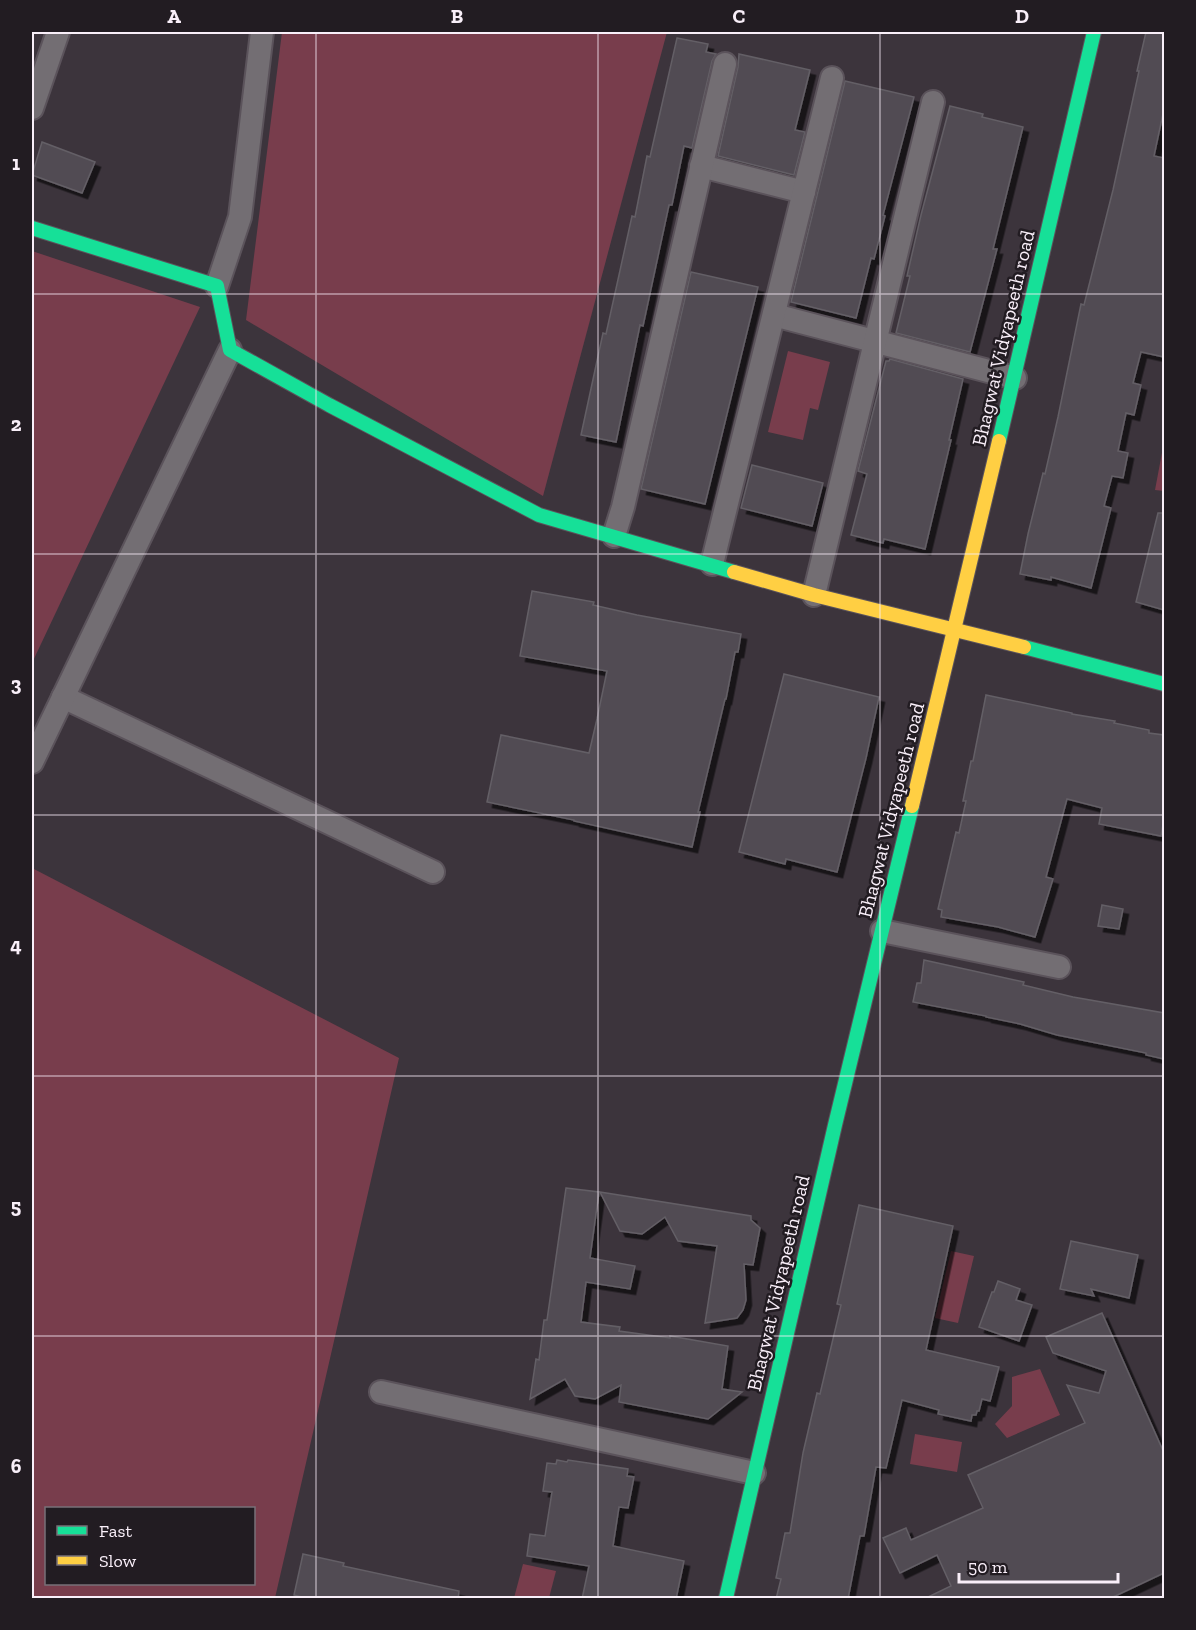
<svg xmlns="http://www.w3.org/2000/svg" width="1196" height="1630" viewBox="0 0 1196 1630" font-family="'Zilla Slab',serif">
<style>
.green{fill:#783d4c;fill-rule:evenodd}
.building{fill:#514c53;stroke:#645f66;stroke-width:1.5;filter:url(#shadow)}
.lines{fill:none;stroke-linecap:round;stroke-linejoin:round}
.street-casing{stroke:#5b535b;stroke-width:26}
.fast-casing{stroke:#5b535b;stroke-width:16}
.slow-casing{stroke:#5b535b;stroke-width:16}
.street{stroke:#736e73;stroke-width:22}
.fast{stroke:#16e098;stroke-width:14}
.slow{stroke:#ffcf43;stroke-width:14}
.grid{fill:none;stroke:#f9eff9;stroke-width:1.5;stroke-opacity:0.55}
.labels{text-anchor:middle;stroke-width:5;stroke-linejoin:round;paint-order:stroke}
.street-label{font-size:20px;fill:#f9eff9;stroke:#221c22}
.neatline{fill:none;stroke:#f9eff9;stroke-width:2}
.grid-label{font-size:20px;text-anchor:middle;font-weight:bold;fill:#f9eff9}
</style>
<defs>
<filter id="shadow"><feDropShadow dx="5.5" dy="5.5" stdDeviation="0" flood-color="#0009"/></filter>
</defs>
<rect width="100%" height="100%" fill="#3c343c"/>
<g class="green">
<polygon points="282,32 667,32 543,496 246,320"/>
<polygon points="32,251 200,307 32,663"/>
<polygon points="788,351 830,362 818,410 810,408 803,440 768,432"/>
<polygon points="1164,442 1164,491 1155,490"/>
<path d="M 32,868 L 399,1058 L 275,1598 L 32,1598 ZM 254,1508 L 254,1584 L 46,1584 L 46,1508 Z"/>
<polygon points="951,1251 974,1256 958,1323 935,1318"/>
<polygon points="1040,1369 1060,1415 1007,1438 995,1424 1012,1406 1012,1377"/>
<polygon points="915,1434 962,1442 957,1472 910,1464"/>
<polygon points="523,1564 556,1571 549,1598 514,1598"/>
</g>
<g class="building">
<polygon points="1146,32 1164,32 1164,109 1154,156 1164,158 1164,357 1141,352 1133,383 1141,385 1134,415 1126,413 1118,451 1128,453 1123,478 1112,476 1104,506 1111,508 1091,588 1051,577 1051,580 1020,574 1028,534 1043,473 1045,474 1058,417 1081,304 1084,305 1113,190 1139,71 1137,71"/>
<polygon points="677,38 708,44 706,52 716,54 712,61 692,148 684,146 672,205 669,205 643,326 640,325 616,442 581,435 603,333 606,334 632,216 635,217 647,156 650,157"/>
<polygon points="739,54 810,70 795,130 805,132 794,175 718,156 738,67"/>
<polygon points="845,81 914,97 883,215 885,216 874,259 871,258 856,318 791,302"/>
<polygon points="950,106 983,114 982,117 1023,127 993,249 997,249 970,352 896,333 910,276 907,276 921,215"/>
<polygon points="42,142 95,162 82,193 32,175"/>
<polygon points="691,272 758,287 705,504 641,489"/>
<polygon points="890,359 963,379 949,440 951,440 925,549 884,539 883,543 851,535 867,474 858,471 886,361 889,361"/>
<polygon points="752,465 823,483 812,526 741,508"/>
<polygon points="1158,513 1164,513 1164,610 1136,602"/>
<polygon points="532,591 594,602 593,605 637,615 741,634 738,652 735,652 726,699 725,699 698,812 700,812 692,847 574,821 574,820 487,802 501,735 589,753 597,719 607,671 520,656"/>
<polygon points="784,674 879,697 866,758 837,872 786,859 785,864 739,852"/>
<polygon points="986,695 1072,713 1072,714 1115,721 1114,723 1149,730 1149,733 1164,735 1164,819 1161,836 1099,824 1102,808 1067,799 1046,877 1053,879 1035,937 998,927 941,917 942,910 938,909 956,832 959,833 966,801 963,801 971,761 973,761"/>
<polygon points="1102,905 1123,909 1119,929 1098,926"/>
<polygon points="924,960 1024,982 1023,985 1073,997 1164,1013 1164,1059 1146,1055 1146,1053 1057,1035 1020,1024 986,1017 986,1016 913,1002 917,983 921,983"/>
<polygon points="566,1188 599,1192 590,1258 635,1266 630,1289 586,1282 581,1322 620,1327 619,1331 670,1338 670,1336 728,1346 722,1389 742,1392 708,1419 619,1402 621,1385 595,1399 575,1396 565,1379 530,1399 536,1359 539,1360 544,1320 547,1320"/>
<polygon points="600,1192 751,1216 751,1220 760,1228 753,1265 744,1264 746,1300 743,1310 737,1318 705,1323 717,1246 678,1241 665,1217 642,1234 620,1231"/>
<polygon points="859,1205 953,1226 926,1350 999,1367 990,1401 982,1399 979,1411 977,1411 976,1415 972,1415 971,1421 938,1414 939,1410 902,1400 886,1468 876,1467 864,1536 860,1536 848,1599 776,1599 781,1579 776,1578 785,1533 790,1533 803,1453 817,1393 820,1394 841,1305 837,1304"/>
<polygon points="1071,1241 1138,1255 1129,1298 1091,1289 1094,1296 1060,1289"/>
<polygon points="998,1281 1020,1289 1016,1300 1032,1305 1019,1341 979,1327 992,1292 994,1292"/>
<polygon points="1102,1313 1164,1453 1164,1573 1109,1599 924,1599 951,1586 937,1555 900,1573 883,1538 906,1528 911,1540 983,1508 968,1475 1085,1423 1067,1385 1099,1393 1106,1371 1053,1353 1046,1337"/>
<polygon points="557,1460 567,1462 568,1460 628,1469 627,1476 634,1477 628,1508 619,1507 613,1546 684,1561 676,1599 582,1599 589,1566 527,1556 530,1534 545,1536 552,1492 543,1491 547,1463 556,1464"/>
<polygon points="303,1554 344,1563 343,1566 459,1591 458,1599 309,1599 294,1595"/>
</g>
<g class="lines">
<defs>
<g id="street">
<polyline points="32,108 58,32"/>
<polyline points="701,166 804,192"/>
<polyline points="217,286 240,217 262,32"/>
<polyline points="774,315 1015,378"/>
<polyline points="614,536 623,507 725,64"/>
<polyline points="712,564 832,78"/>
<polyline points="814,595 933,102"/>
<polyline points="63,697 433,872"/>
<polyline points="32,762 230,350"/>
<polyline points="882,931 1059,967"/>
<polyline points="381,1392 754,1473"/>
</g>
<g id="fast">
<polyline points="32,228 217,286 230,350 329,405 539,515 734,572"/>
<polyline points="999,441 1094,32"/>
<polyline points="1024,647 1164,684"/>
<polyline points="726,1598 835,1125 912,806"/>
</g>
<g id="slow">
<polyline points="734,572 814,595 1024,647"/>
<polyline points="912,806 999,441"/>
</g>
</defs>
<use href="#street" class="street-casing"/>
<use href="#fast" class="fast-casing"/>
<use href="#slow" class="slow-casing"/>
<use href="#street" class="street"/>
<use href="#fast" class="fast"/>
<use href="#slow" class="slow"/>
</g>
<path class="grid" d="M 316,32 L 316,1598M 598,32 L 598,1598M 880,32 L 880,1598M 32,294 L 1164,294M 32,554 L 1164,554M 32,815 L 1164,815M 32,1076 L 1164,1076M 32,1336 L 1164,1336"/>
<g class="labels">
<g class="street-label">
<text transform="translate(1003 338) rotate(-77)" y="7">Bhagwat Vidyapeeth road</text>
<text transform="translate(891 810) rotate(-76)" y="7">Bhagwat Vidyapeeth road</text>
<text transform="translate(778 1283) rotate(-77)" y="7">Bhagwat Vidyapeeth road</text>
</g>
</g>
<rect width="1196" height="1630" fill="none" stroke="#221c22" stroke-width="66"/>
<rect x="45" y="1507" width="210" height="78" fill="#221c22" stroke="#787078" stroke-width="1.5"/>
<rect x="57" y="1526" width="30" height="9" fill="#16e098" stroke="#787078" stroke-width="1.5"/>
<text x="99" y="1537" font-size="18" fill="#f9eff9">Fast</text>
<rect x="57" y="1556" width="30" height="9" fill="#ffcf43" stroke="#787078" stroke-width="1.5"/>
<text x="99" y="1567" font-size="18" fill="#f9eff9">Slow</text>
<path d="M959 1573v9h159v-9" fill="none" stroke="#f9eff9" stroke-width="3"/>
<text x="968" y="1573" font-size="18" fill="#f9eff9" stroke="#221c22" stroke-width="4.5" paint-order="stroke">50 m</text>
<rect x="33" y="33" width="1130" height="1564" class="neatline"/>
<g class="grid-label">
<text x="174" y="23">A</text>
<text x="457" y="23">B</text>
<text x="739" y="23">C</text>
<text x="1022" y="23">D</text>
<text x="16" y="170">1</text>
<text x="16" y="431">2</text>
<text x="16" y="691">3</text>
<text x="16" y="952">4</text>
<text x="16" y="1213">5</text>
<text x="16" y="1473">6</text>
</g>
</svg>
